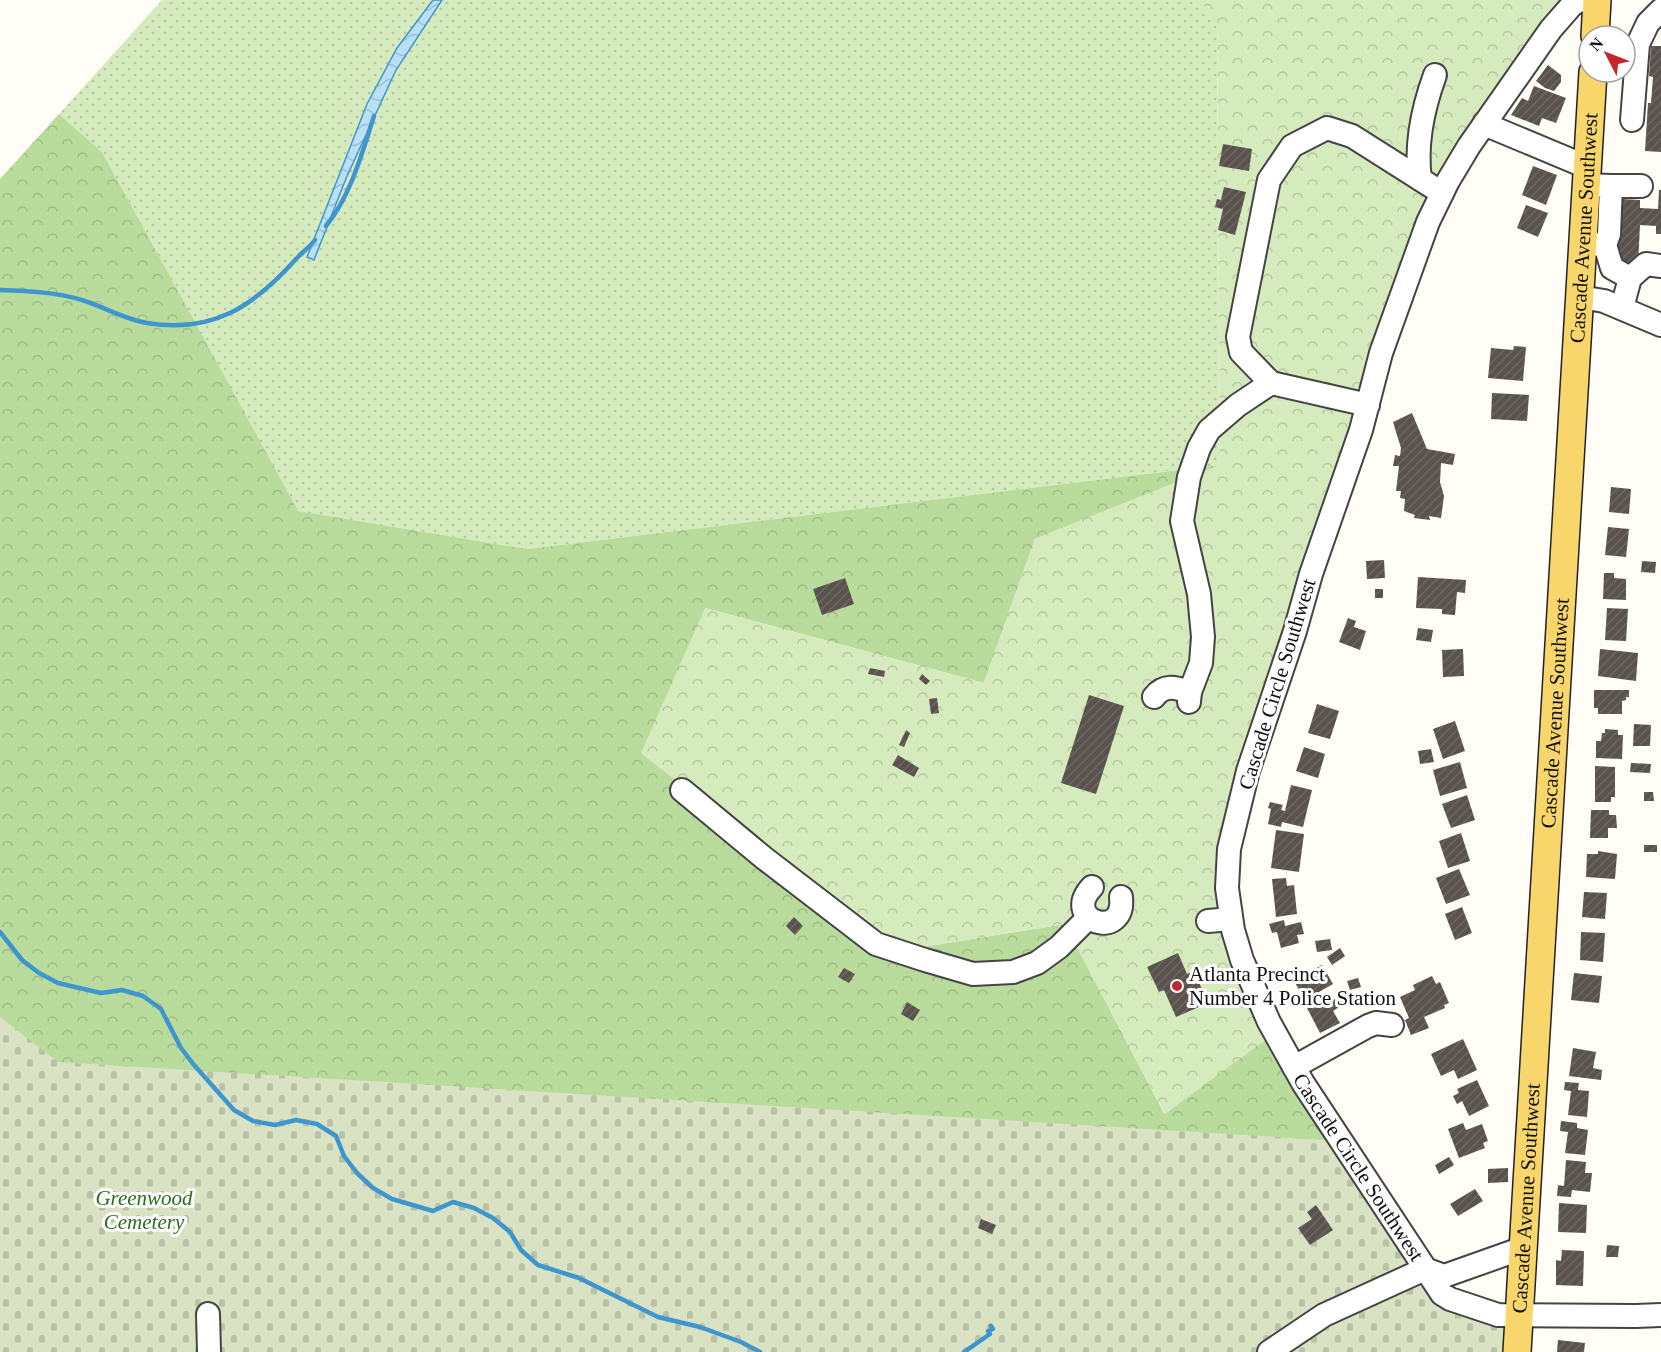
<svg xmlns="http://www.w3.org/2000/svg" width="1661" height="1352" viewBox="0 0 1661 1352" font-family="Georgia,serif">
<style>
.grass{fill:url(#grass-dots)}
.forest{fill:url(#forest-crowns)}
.cemetery{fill:url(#cemetery-stones)}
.park{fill:url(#park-crowns)}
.water{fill:url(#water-waves);stroke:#3f96cf;stroke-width:1.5}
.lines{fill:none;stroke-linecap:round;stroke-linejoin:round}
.stream{stroke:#3f96cf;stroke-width:4.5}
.building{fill:url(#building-hatch)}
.minor-casing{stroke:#444;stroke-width:26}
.major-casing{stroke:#222;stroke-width:30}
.minor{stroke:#fff;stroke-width:22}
.major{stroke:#f9d66b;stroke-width:27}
.poi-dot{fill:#c4262e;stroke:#fff;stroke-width:2}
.labels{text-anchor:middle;stroke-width:6;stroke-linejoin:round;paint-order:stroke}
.street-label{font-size:21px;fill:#111;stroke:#fff}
.poi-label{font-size:21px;fill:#111;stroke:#fff;text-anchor:start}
.park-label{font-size:21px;font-style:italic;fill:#2f6b1f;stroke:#fff}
</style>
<defs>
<pattern id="grass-dots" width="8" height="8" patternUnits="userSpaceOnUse" patternTransform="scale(1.5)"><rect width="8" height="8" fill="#d5ebbd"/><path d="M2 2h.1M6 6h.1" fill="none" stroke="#b6c8a1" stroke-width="1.8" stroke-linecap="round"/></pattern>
<pattern id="forest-crowns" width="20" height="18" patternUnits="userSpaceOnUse" patternTransform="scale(1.5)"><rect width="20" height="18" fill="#b9dc9c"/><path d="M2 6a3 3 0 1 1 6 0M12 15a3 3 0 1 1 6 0" fill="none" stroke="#9ebc85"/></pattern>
<pattern id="cemetery-stones" width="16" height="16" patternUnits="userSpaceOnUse" patternTransform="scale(1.5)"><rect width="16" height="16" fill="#d9e3c4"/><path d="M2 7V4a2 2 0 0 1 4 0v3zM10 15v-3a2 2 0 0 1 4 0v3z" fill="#b9c2a7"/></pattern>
<pattern id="park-crowns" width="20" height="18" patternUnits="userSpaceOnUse" patternTransform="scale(1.5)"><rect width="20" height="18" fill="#d5ebbd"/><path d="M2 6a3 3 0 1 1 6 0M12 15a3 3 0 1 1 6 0" fill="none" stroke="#b6c8a1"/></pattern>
<pattern id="water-waves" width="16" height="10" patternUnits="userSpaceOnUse" patternTransform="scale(1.5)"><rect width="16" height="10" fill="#b9e0f7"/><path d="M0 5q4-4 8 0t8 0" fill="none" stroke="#9ebfd3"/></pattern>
<pattern id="building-hatch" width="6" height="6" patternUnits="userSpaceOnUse" patternTransform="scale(1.5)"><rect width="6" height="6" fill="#5a524d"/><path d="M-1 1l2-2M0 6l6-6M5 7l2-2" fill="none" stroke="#6d6662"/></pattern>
</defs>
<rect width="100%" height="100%" fill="#fffdf5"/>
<polygon class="grass" points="162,0 1198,0 1217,17 1220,465 527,549 297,511 102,152 59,114"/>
<polygon class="forest" points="59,114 102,152 298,511 527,549 1220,465 1035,539 984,683 705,608 892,952 1065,924 1164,1113 1265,1040 1324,1122 1366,1191 0,1308 0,179"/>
<polygon class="cemetery" points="0,1017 58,1062 1341,1141 1442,1294 1519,1316 1517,1352 0,1352"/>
<polygon class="park" points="1198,0 1598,0 1554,34 1449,176 1235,826 1233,934 1265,1040 1165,1114 1065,924 892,952 641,753 705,608 984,683 1035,539 1220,465 1217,18"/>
<polygon class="water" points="433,0 442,0 396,70 347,176 314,260 307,257 367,104 397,48"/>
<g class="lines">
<g class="stream">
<path d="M 326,226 C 351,195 362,153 374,116"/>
<path d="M 0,290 C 28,291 55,292 82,300 C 104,307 124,319 147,323 C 213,334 254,306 296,259 C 302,252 310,247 315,240"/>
<polyline points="0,932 22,960 39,973 58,983 101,993 122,990 143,996 161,1009 181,1048 194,1065 234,1110 253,1121 275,1125 296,1120 317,1124 336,1136 344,1156 357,1173 373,1188 392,1199 433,1211 453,1202 474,1208 493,1218 510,1232 521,1250 538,1265 579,1278 658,1317 700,1327 741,1342 760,1352"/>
<polyline points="964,1352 990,1334 988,1331 993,1329 991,1326"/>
</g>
</g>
<g class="building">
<polygon points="1651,46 1661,46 1661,152 1645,151 1648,103 1651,103 1653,77 1649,76"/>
<polygon points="1548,65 1561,75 1561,82 1554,91 1545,88 1536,81"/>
<polygon points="1534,86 1566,98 1556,123 1542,118 1539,126 1511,115 1522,98 1528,101"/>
<polygon points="1223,144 1252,149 1249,171 1219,166"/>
<polygon points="1533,166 1557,175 1546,205 1522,195"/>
<polygon points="1224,187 1246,192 1235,235 1218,230 1223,209 1215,207 1217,199 1221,200"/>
<polygon points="1659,190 1661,190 1661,234 1656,234 1656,226 1640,225 1638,266 1618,265 1621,199 1640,200 1640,208 1658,209"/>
<polygon points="1526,205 1548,213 1538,237 1517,228"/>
<polygon points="1514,346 1526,347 1523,381 1488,378 1491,348 1513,350"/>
<polygon points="1492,393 1529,395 1527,421 1491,419"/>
<polygon points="1412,413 1427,449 1455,454 1453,465 1441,463 1440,482 1444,496 1441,518 1429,516 1430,520 1414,518 1415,515 1404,511 1405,499 1400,498 1401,491 1396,491 1399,466 1393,466 1395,455 1400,456 1401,448 1393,422"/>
<polygon points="1611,487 1631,489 1629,514 1609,512"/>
<polygon points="1608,527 1629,529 1626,557 1605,555"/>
<polygon points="1384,560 1385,578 1367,579 1366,561"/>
<polygon points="1642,561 1656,562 1655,573 1641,572"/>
<polygon points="1604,573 1614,573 1614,578 1626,579 1626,600 1603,599"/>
<polygon points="1418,577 1466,580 1465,593 1457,592 1455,615 1442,614 1442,609 1416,608"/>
<polygon points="845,578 854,604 822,615 813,589"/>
<rect x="1375" y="589" width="8" height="9"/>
<polygon points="1607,608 1628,609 1626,641 1605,640"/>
<polygon points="1348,618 1356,621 1354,627 1366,631 1360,650 1339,642"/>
<polygon points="1418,628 1433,630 1431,642 1416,640"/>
<polygon points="1463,649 1464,676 1443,677 1442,650"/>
<polygon points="1600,649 1638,653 1636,681 1598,676"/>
<polygon points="870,668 885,671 884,677 868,674"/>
<polygon points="922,674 930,681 926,685 919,679"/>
<polygon points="1594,690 1629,690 1629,697 1626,697 1626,700 1622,701 1622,714 1598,714 1598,708 1594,708"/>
<polygon points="1089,695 1124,706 1096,794 1061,783"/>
<polygon points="937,698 939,713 931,714 929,699"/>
<polygon points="1317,704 1339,711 1330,739 1308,733"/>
<polygon points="1455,721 1465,751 1443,759 1433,729"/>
<polygon points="1634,724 1651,725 1650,746 1633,746"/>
<polygon points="1605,729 1618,730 1618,735 1623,735 1622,759 1596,758 1596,741 1601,741 1602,733 1605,733"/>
<polygon points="906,730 910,733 904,747 899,745"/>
<polygon points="1304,747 1325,754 1318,778 1296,771"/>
<polygon points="1431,749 1434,762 1420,764 1418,751"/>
<polygon points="898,755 919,768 914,777 892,765"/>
<polygon points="1460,762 1467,788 1440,796 1433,770"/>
<polygon points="1631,763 1651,764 1650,773 1630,772"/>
<polygon points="1595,766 1615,767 1615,797 1611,797 1611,802 1595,802"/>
<polygon points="1291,785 1312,790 1303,827 1282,822 1281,827 1268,824 1271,809 1268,808 1270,802 1283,805 1281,810 1285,811"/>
<polygon points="1644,792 1653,792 1654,801 1644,801"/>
<polygon points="1467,795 1475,820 1451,828 1442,804"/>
<polygon points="1591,810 1609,810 1609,815 1616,815 1617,828 1608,828 1608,838 1590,838"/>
<polygon points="1276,830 1304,834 1299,872 1271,868"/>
<polygon points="1461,833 1470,861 1448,868 1439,841"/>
<rect x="1644" y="845" width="13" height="7"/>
<polygon points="1598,851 1617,854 1615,879 1586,877 1587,854 1598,854"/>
<polygon points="1459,869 1470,895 1446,904 1436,878"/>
<polygon points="1286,878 1287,886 1294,885 1297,914 1276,917 1272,879"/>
<polygon points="1584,892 1607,893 1605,919 1582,917"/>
<polygon points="1462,907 1472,933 1455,940 1445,914"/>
<polygon points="794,917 803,926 795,935 786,926"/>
<polygon points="1284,920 1285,926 1301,922 1304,934 1297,935 1299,943 1281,948 1277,932 1272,933 1269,924"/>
<polygon points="1581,932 1605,933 1603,962 1580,960"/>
<polygon points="1330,939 1332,950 1317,952 1315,941"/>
<polygon points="1340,948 1345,956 1332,965 1327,957"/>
<polygon points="1178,953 1187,974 1194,971 1208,1003 1176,1017 1164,990 1159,992 1147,967"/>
<polygon points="1322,965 1333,984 1305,1000 1294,981"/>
<polygon points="844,968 855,974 849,983 838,977"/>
<polygon points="1574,973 1602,976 1599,1003 1571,1000"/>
<polygon points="1432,976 1436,984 1440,982 1449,1003 1444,1005 1445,1008 1424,1017 1429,1028 1411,1035 1405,1020 1409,1018 1400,997 1415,990 1413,985"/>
<polygon points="1358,978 1361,987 1350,990 1347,981"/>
<polygon points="1335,999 1339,1007 1333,1011 1340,1023 1320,1033 1307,1008 1321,1000 1324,1005"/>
<polygon points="907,1002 920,1010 913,1021 901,1014"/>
<polygon points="1463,1039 1477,1070 1458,1079 1454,1070 1441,1076 1431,1054"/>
<polygon points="1573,1048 1596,1052 1593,1068 1602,1070 1601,1080 1569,1076"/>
<polygon points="1477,1080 1489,1106 1469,1116 1462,1101 1457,1104 1453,1096 1459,1093 1457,1089"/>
<polygon points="1565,1082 1579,1083 1578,1090 1589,1091 1587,1117 1568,1115 1571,1091 1564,1090"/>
<polygon points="1561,1121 1577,1123 1577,1128 1588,1130 1585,1155 1565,1153 1568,1132 1560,1131"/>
<polygon points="1463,1123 1466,1130 1482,1124 1488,1141 1483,1143 1485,1148 1459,1158 1448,1129"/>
<polygon points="1449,1157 1454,1165 1439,1174 1435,1165"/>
<polygon points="1566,1160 1586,1162 1585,1173 1592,1173 1590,1192 1572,1190 1571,1197 1557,1196 1558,1185 1564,1186"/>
<polygon points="1508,1168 1508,1182 1488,1183 1488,1169"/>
<polygon points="1475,1189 1483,1201 1458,1216 1450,1204"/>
<polygon points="1559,1203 1587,1205 1586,1233 1558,1232"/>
<polygon points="1316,1205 1333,1230 1310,1245 1298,1228 1312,1219 1307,1212"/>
<polygon points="981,1219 996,1225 992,1234 978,1228"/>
<polygon points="1607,1245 1619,1246 1618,1257 1606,1257"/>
<polygon points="1562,1250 1584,1251 1583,1286 1556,1285 1556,1260 1561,1261"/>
<polygon points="1558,1340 1585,1343 1584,1352 1557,1352"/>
</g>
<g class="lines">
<defs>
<g id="minor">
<path id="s1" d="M 1580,0 L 1572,5 L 1551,29 L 1469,146 L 1448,181 L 1428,222 L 1381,353 L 1361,430 L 1311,574 L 1295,631 L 1248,771 L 1229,849 L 1227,888 L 1233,930 L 1242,960 L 1269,1022 L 1303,1083 L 1442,1294 L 1450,1299 L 1498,1315 L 1636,1316 L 1661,1315"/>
<polyline points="1632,120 1638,44 1648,23 1661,10"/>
<polyline points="1484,124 1587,167"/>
<path d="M 1420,179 C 1415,143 1423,108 1435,75"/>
<polyline points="1586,185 1611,186 1609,234 1605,245"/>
<polyline points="1611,186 1641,186"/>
<polyline points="1583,244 1605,245 1612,268 1630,278 1622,308"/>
<polyline points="1630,278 1646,264 1661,266"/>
<polyline points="1580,297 1604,301 1661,325"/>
<polyline points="1271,383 1241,352 1238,337 1269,180 1292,146 1327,128 1352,136 1442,193"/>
<path d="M 1154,697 C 1164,684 1175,687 1190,692"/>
<polyline points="1189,702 1190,692 1201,663 1203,637 1199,594 1182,521 1189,477 1199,448 1209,430 1238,405 1271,383 1368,405"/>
<polyline points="682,790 764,858 876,944 925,960 973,974 1013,972 1037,963 1059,947 1088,918"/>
<path d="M 1092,887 C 1060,921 1126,942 1121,897"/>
<polyline points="1208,921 1231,919"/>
<polyline points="1294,1067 1368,1026 1376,1023 1392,1025"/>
<polyline points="208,1314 209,1352"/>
<polyline points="1269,1352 1324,1315 1425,1269 1444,1276 1523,1248"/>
</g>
<g id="major">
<polyline points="1595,36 1597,0"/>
<path id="s2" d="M 1517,1352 L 1593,72"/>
</g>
</defs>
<use href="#minor" class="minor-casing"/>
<use href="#major" class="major-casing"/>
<use href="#minor" class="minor"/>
<use href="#major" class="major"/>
</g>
<circle class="poi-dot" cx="1177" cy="986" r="6"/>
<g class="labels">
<g class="street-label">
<text dy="7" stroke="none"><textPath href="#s2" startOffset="1126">Cascade Avenue Southwest</textPath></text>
<text transform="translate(1277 684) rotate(-73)" y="7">Cascade Circle Southwest</text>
<text dy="7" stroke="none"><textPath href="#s2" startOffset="640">Cascade Avenue Southwest</textPath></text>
<text dy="7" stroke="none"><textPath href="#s1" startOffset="1280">Cascade Circle Southwest</textPath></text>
<text dy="7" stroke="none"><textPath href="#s2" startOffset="154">Cascade Avenue Southwest</textPath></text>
</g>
<g class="poi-label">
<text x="1189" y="981">Atlanta Precinct<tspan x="1189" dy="24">Number 4 Police Station</tspan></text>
</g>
<g class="park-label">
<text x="144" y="1205">Greenwood<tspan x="144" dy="24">Cemetery</tspan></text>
</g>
</g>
<g transform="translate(1607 54) rotate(312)"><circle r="28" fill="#ffffff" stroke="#a0a0a0" stroke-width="1.5"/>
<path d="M0-4.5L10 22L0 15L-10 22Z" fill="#c4262e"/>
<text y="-9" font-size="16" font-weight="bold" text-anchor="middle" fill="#111111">N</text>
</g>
</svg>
